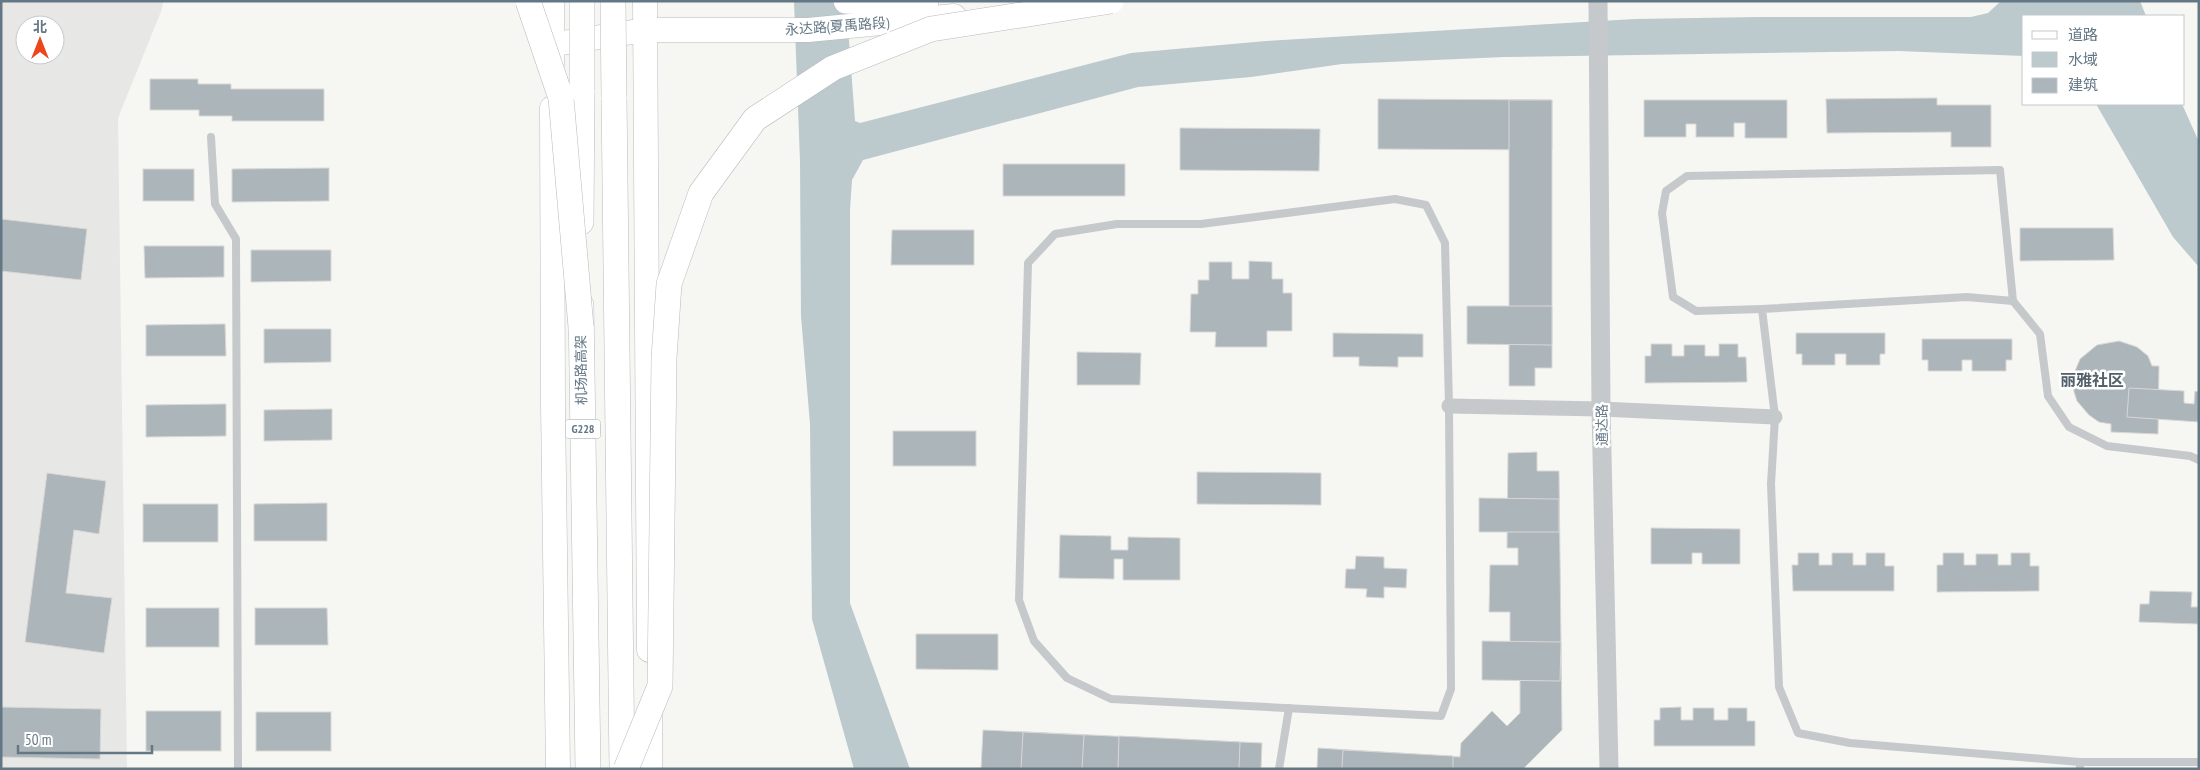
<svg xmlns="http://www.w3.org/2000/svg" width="2200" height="770" viewBox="0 0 2200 770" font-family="'PT Sans Narrow','Noto Sans SC',sans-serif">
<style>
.built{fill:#e7e8e6;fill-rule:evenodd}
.water{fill:#bcc9cd}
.building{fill:#acb5ba;stroke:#d8d7d5}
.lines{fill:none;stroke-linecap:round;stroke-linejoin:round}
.primary-casing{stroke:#b8bcc0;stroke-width:25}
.trunk-casing{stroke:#b7bbbe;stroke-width:26}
.service{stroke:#c5c9cc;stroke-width:8}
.minor{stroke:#c5c9cc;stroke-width:15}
.tertiary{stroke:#c5c9cc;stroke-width:19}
.primary{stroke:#fff;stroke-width:24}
.trunk{stroke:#fff;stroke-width:25}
.trunk-bridge-casing{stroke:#b7bbbe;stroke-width:26;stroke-linecap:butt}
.trunk-bridge{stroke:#fff;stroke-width:25}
.labels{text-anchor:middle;stroke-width:5;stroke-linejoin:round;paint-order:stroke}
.shield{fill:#fff;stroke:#92a0aa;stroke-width:1}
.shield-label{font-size:12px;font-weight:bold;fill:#637785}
.street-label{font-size:14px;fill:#637785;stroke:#fff}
.quarter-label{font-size:16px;font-weight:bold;fill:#52606a;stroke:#fff}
</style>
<rect width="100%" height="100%" fill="#f6f6f2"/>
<path class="built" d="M 1,1 L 163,1 L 162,9 L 118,118 L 127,769 L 1,768 ZM 25,25 L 55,25 L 55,55 L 25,55 Z"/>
<g class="water">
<polygon points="794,1 846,1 855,121 860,123 1131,53 1266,41 1635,19 1758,17 1971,17 1988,13 2001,1 2140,1 2146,16 2024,16 2024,56 1899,51 1504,57 1342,64 1251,77 1138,87 863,160 852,180 850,210 850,603 910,769 854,769 812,619 810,424 801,316 800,161"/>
<polygon points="2096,104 2182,104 2199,142 2199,267 2173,237"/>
</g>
<g class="building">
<polygon points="150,79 198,79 198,84 231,84 231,89 324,89 324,121 232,121 232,116 199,116 199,110 150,110"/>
<polygon points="1937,98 1937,105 1991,105 1991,147 1951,147 1951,132 1827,133 1826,99"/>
<polygon points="1378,99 1552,100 1552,150 1378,149"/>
<polygon points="1509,100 1552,100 1552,368 1535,368 1535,386 1509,386"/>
<polygon points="1644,100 1787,100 1787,138 1745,138 1745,123 1734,123 1734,137 1696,137 1696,124 1686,124 1686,137 1644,137"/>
<polygon points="1180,128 1320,129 1319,171 1180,170"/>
<rect x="1003" y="164" width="122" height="32"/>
<polygon points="329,168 329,201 232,202 232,169"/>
<rect x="143" y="169" width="51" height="32"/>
<polygon points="1,219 87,229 81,280 1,271"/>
<polygon points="2020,228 2113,228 2114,260 2020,261"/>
<polygon points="892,230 974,230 974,265 891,265"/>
<polygon points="144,246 224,246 224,277 145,278"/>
<polygon points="251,250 331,250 331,281 251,282"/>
<polygon points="1249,261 1272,262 1272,279 1283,279 1283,293 1292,293 1292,331 1267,331 1267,347 1215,347 1216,332 1190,332 1191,294 1198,294 1198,280 1209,280 1209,262 1232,262 1232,279 1249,279"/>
<polygon points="1467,306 1552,306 1552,345 1467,344"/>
<polygon points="225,324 226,356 146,356 146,325"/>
<polygon points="264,329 331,329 331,362 264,363"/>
<polygon points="1333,333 1423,334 1423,357 1398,357 1398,367 1359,366 1359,357 1333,357"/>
<polygon points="1796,333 1885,333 1885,354 1880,354 1880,365 1846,365 1846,354 1835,354 1835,365 1802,365 1802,354 1796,354"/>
<polygon points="1922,339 2012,339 2012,360 2006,360 2006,371 1972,371 1972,360 1962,360 1962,371 1928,371 1928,360 1922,360"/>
<polygon points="2119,341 2137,347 2148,356 2152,366 2159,366 2158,434 2111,432 2111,424 2099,422 2089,415 2077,401 2074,392 2073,376 2080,359 2097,345"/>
<polygon points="1651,344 1672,344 1672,356 1684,356 1684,345 1705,345 1705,356 1719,356 1719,344 1738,344 1738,357 1746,357 1747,382 1645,383 1645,356 1651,356"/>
<polygon points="1077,352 1141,353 1140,385 1077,385"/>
<polygon points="2129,388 2184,391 2184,403 2194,404 2195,391 2199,392 2199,422 2127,417"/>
<polygon points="226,404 226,436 146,437 146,405"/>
<polygon points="332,409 332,440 264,441 264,410"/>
<rect x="893" y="431" width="83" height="35"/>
<polygon points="1537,452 1537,471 1559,471 1562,730 1523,769 1317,769 1318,748 1460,757 1461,743 1492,711 1507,726 1520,713 1520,668 1510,668 1510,612 1489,612 1490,565 1518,565 1518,548 1507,548 1508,453"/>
<polygon points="1197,472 1321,473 1321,505 1197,504"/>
<polygon points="47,473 106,481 99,534 74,530 66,593 112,598 104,653 25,642"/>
<polygon points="1479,498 1559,499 1559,532 1479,532"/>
<polygon points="327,503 327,541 254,541 254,504"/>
<rect x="143" y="504" width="75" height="38"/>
<polygon points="1651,528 1740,529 1740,564 1702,564 1702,553 1692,553 1692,564 1651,564"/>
<polygon points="1060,535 1111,536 1111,550 1128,550 1128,537 1180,538 1180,580 1123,580 1123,559 1114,559 1114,579 1059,578"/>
<polygon points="1798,553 1819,553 1819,565 1832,565 1832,553 1853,553 1853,565 1866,565 1866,553 1885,553 1885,566 1894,566 1894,591 1793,591 1792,565 1798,565"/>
<polygon points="1943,553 1964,553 1964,565 1976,565 1976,554 1998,554 1998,565 2011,565 2011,553 2030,553 2030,566 2039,566 2039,591 1937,592 1937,565 1943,565"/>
<polygon points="1356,556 1384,557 1384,568 1407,569 1406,588 1384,587 1384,598 1366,597 1367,589 1345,588 1346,569 1355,569"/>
<polygon points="2150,591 2192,592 2191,607 2198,607 2198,624 2139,622 2140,604 2149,604"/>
<rect x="146" y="608" width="73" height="39"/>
<polygon points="255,608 327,608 328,645 255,645"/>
<polygon points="916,634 998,634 998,670 916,669"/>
<polygon points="1482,641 1561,642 1560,681 1482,680"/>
<polygon points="1,707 101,709 100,759 1,757"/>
<polygon points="1681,707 1681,720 1693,720 1693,708 1714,708 1714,720 1728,720 1728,708 1747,708 1747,721 1755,721 1755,746 1654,746 1654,720 1660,720 1660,708"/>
<rect x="146" y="711" width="75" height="40"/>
<rect x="256" y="712" width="75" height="39"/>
<polygon points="983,730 1262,743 1261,768 981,769"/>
<polygon points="1023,732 1084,735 1082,769 1021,769"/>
<polygon points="1119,736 1240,742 1239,769 1118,769"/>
<polygon points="1343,750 1453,756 1453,769 1342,769"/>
</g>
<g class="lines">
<defs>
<g id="primary">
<polyline points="552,1 552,64"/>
<polyline points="645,1 649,650"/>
<polyline points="562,43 645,30 808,30 954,16"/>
<polyline points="552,108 553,405 558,769"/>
<polyline points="650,711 650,769"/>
</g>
<g id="trunk">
<polyline points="846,1 905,4 926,1"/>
<polyline points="614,97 622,769"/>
<polyline points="581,222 582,90"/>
<polyline points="581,305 588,769"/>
</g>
</defs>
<use href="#primary" class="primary-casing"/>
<use href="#trunk" class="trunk-casing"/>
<g class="service">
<polyline points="211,137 215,204 236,239 238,769"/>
<polygon points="1395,199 1426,205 1445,243 1449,406 1451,689 1441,716 1111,699 1067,678 1034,641 1019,600 1028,263 1055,234 1117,224 1201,224"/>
<polyline points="1762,309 1696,311 1673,297 1662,213 1666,191 1687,176 2000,170 2013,301"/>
<polyline points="2080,762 1850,743 1798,733 1779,687 1771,484 1775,417 1762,309 1967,297 2013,301 2040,334 2048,396 2069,427 2107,446 2190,456 2199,460"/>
<polyline points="1279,769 1289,708"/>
<polyline points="2080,769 2080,762 2199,762"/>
</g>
<polyline class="minor" points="1449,406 1601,409 1775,417"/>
<polyline class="tertiary" points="1598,1 1601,409 1609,769"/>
<use href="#primary" class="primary"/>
<use href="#trunk" class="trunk"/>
<defs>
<g id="trunk-bridge">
<polyline points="528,1 561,98 581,327"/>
<polyline points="613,1 614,97"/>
<polyline points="582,90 582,1"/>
<polyline points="626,769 660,686 664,358 669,284 701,193 755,119 833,68 931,29 1111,1"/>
</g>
</defs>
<use href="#trunk-bridge" class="trunk-bridge-casing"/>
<use href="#trunk-bridge" class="trunk-bridge"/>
</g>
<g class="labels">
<rect class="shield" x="565.5" y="419.5" width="35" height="19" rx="4"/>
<g class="shield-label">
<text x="583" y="433">G228</text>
</g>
<g class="street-label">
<text transform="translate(837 26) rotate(-4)" y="5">永达路(夏禹路段)</text>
<text transform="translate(581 370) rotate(-91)" y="5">机场路高架</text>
<text transform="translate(1602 425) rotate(-91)" y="5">通达路</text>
</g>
<g class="quarter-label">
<text x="2092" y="386">丽雅社区</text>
</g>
</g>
<rect width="2200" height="770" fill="none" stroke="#637785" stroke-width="5"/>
<rect x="2022" y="15" width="162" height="90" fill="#ffffff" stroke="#c1c9ce"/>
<rect x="2032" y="31" width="25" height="8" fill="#ffffff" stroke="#c1c9ce"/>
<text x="2068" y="40" font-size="15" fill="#637785">道路</text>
<rect x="2032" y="52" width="25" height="15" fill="#bcc9cd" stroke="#c1c9ce"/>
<text x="2068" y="65" font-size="15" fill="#637785">水域</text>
<rect x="2032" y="78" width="25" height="15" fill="#acb5ba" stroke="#c1c9ce"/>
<text x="2068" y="90" font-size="15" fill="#637785">建筑</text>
<g transform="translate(40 40)"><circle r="24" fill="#ffffff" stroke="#c1c9ce"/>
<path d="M0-4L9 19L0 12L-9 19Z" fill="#ed451c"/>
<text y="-8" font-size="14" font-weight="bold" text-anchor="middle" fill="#637785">北</text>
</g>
<path d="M18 745v8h134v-8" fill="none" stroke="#637785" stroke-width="2.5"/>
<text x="25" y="745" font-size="15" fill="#637785" stroke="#ffffff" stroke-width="4" paint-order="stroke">50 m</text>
</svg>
